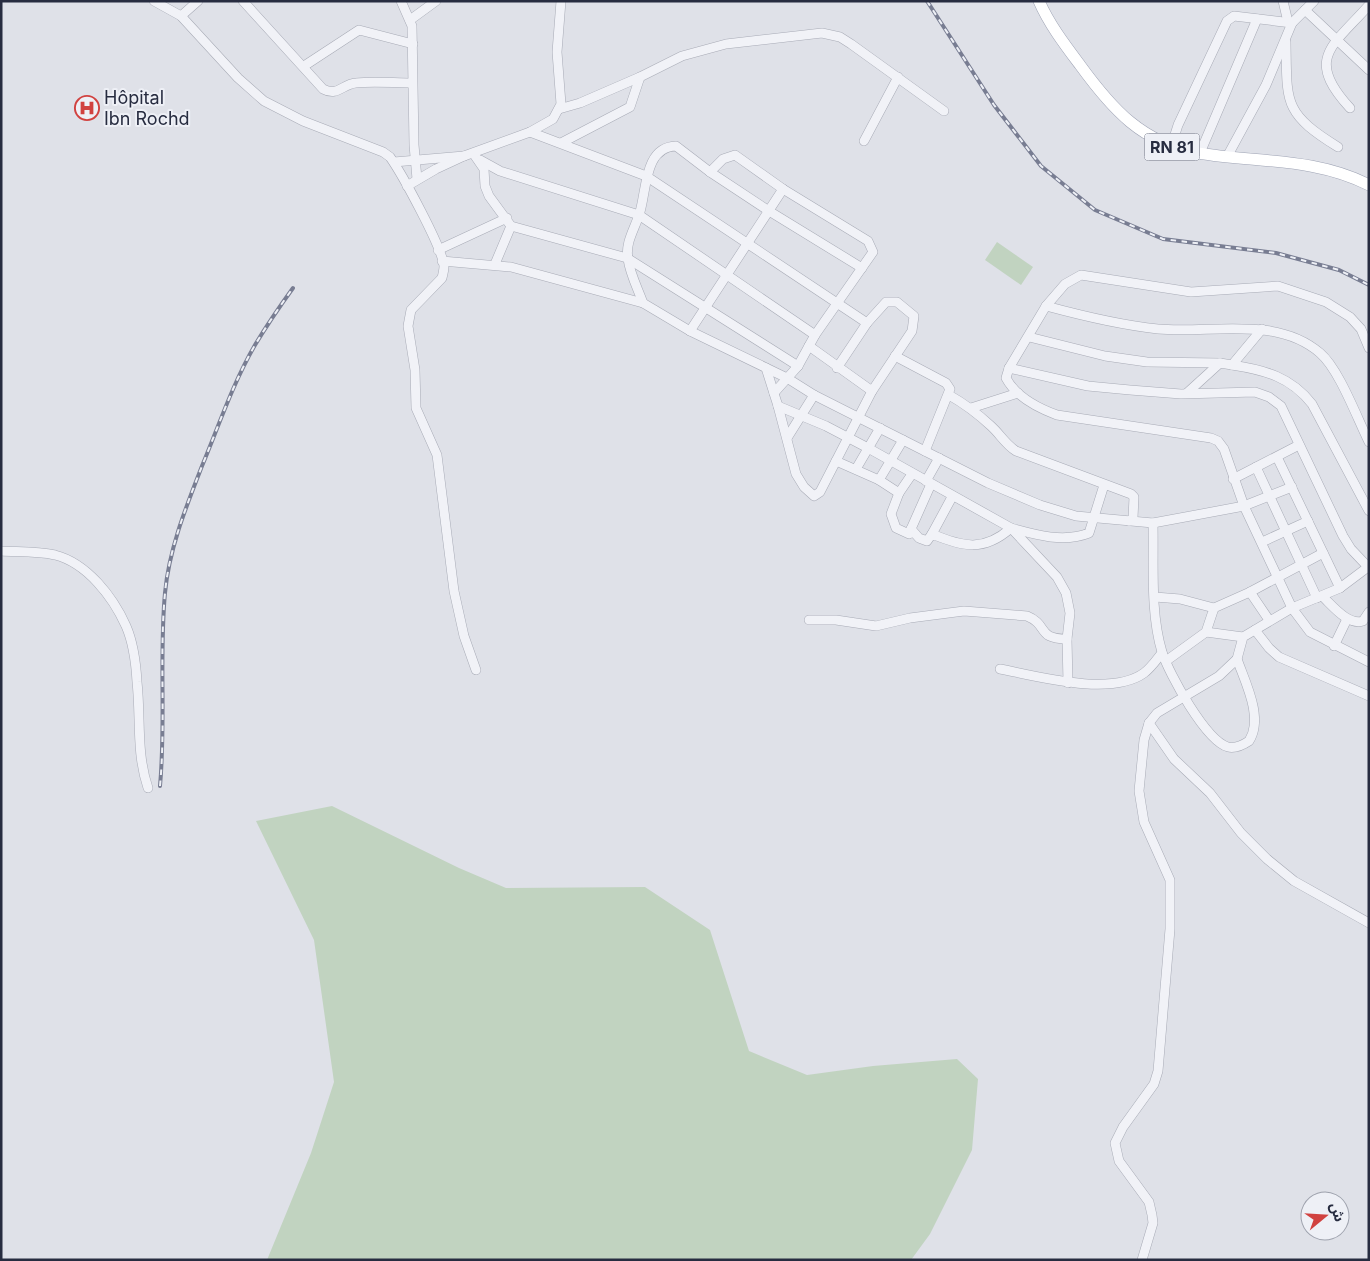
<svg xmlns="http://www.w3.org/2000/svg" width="1370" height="1261" viewBox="0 0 1370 1261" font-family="Inter,'Noto Sans Arabic',sans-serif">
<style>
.green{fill:#c1d3c0}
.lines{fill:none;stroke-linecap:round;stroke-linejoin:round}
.minor-casing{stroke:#a8abb6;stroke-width:10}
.major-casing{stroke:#9ea3b4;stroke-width:12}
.minor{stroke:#f1f2f7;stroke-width:9}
.major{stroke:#fff;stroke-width:11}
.rail-casing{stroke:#787d92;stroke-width:4}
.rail{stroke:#eef0f6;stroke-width:2;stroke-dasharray:5.5;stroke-linecap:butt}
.labels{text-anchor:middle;stroke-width:4;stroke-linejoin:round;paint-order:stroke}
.shield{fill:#eef0f6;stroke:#636777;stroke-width:1}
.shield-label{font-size:16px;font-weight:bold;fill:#272c40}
.poi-label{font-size:18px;fill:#272c40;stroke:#eef0f6;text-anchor:start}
</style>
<rect width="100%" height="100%" fill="#dfe1e8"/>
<g class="green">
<polygon points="997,242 1033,267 1021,285 985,260"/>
<polygon points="332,806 459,868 506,888 645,887 710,930 749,1051 807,1075 873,1066 957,1059 978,1079 972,1150 930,1234 911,1260 267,1260 311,1153 334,1082 314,940 256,821"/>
</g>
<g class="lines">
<defs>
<g id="minor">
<path d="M 154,1 L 181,16 L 238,78 L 264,101 L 303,121 L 383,152 L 390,157 C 402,174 442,247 444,266 C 444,270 443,274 442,278 L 411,310 L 408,326 L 415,370 L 416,408 L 437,455 L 454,591 L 464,636 L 476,670"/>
<path d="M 243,1 L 323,89 C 338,97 342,84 356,83 C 373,81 394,83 412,83"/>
<polyline points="401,1 412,26 414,145 417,179"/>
<polyline points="1283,1 1288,22"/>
<polyline points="1305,10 1369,70"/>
<polyline points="181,16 198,1"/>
<polyline points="410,20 436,1"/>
<path d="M 1286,42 C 1287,103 1283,113 1338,147"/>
<polyline points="304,66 359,30 413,44"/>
<path d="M 1350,108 C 1304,58 1333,46 1369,5"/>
<polyline points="559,109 580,103 640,77 682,56 726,44 822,33 840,37 851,44 944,111"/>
<polyline points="530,132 646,176 867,323"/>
<polyline points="864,141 898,77"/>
<polyline points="561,143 630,107 640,77"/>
<polyline points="1171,147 1178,125 1227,21 1234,16 1292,23 1314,1"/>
<polyline points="1200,153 1257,19"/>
<polyline points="1228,155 1266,85 1292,23"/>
<polyline points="475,156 484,169 485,186 489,196 511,226 627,258 798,366"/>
<polyline points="480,160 500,171 639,215 815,335"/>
<polyline points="394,162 464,156"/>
<polyline points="710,172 723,159 735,155 783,189 868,241 873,252 815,335 798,366 774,393"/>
<polyline points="407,186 436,169 464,156 530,132 553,119 561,104 557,52 561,1"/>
<polyline points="438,250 507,218"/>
<polyline points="442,261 511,267 643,303 690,331 787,378 814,395 988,483 1040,505 1076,516 1153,523 1244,506 1292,487"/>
<polyline points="495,264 511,226"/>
<path d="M 643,303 C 638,289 630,274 628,259 C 625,243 634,230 639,215 C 647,193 643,147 676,146 L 710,172 L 769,211 L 862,268"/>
<path d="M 1046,306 C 1083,316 1120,325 1158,329 C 1210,334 1276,315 1320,353 C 1339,369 1357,418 1369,442"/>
<polyline points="690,331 783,189"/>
<polyline points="1029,337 1105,356 1147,362 1220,363"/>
<polyline points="809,346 872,391"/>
<path d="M 1369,348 L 1361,329 L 1350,317 L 1326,302 L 1278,286 L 1191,292 L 1081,275 L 1065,284 L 1046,306 L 1009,368 L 1006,378 C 1016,397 1038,408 1057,415 L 1211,438 L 1218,441 L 1224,449 L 1244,506 L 1292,608 L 1310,632 L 1369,662"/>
<polyline points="895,356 946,383 950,389 925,451"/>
<path d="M 1232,365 C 1265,370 1291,377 1312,404 L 1369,511"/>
<polyline points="766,368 778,406 796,474 804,487 814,496 820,492 872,391 912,331 914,316 897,302 886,302 867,323 837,368"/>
<polyline points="1009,368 1088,386 1130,390 1181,394 1255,392 1269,397 1281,406 1343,536 1351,549 1369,568"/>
<polyline points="1187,393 1220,363 1232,365 1262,329"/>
<path d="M 949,395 C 965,404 977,413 991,426 C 1000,434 1005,444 1016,451 L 1131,494 L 1134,497 L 1133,518 L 1129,521"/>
<polyline points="778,406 826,426 868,448 1011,528 1057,577 1066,593 1070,613 1067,639 1068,683"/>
<polyline points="971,408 1018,393"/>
<polyline points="787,438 814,395"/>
<polyline points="1277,457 1340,588"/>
<polyline points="836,461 879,480 899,493 912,474"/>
<polyline points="1256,467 1317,598"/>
<polyline points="856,469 880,428"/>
<polyline points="1233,479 1299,445"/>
<polyline points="879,480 903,440"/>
<polyline points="926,481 939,458"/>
<path d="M 899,493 L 891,514 L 896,528 L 909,534 L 911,529 L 919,538 L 927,541 L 932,534 C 963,547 984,552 1011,528 C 1036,535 1064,543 1089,533 L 1104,485"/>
<path d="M 1153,523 C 1154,565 1150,612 1162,652 C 1169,674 1206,741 1228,747 C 1236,749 1243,745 1249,741 C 1264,718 1245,682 1237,659"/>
<polyline points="911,529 931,484"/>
<polyline points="932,534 952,497"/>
<polyline points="1262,542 1308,521"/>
<path d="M 1,551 C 19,552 37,551 55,555 C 87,563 113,597 126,626 C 133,642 136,664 137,682 C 141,718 136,753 148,788"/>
<polyline points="1250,592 1269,620"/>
<path d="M 1322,596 C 1332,605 1348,626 1363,621 L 1369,612"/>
<polyline points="1155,597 1180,599 1214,608 1206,632 1166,661"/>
<polyline points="1214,608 1250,592 1323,553"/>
<path d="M 809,620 L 836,620 L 876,626 L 910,618 L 964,611 L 1027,616 C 1049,625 1036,639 1067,639"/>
<polyline points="1255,630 1269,648 1279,657 1369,696"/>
<polyline points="1206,632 1243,637"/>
<polyline points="1334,646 1347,619"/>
<path d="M 1000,669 C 1036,676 1111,697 1144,673 C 1151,668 1157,659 1162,653"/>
<polyline points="1149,723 1174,759 1210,793 1241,833 1267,859 1294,881 1369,923"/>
<polyline points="1142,1260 1153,1223 1152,1215 1149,1202 1119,1161 1115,1143 1123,1127 1154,1084 1158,1071 1170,929 1170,880 1144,822 1139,791 1144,740 1149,723 1157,713 1219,676 1237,659 1243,637 1292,608 1340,588 1368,567"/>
</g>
<path id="major" d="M 1039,1 C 1049,24 1065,45 1080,65 C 1112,109 1142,143 1198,153 C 1256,163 1314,157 1369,185"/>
</defs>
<use href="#minor" class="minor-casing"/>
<use href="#major" class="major-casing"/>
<use href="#minor" class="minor"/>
<use href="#major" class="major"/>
<defs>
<g id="rail">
<polyline points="927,1 994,105 1041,166 1095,210 1163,239 1276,253 1339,270 1369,285"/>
<path d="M 160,786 C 166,721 159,657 165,593 C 169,549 186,507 202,466 C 219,425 233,383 255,345 C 267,325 280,306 293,288"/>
</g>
</defs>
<use href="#rail" class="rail-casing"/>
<use href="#rail" class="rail"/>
</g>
<defs>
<symbol id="hospital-ring" viewBox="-11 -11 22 22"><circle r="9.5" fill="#eef0f6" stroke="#d14240" stroke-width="1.5"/><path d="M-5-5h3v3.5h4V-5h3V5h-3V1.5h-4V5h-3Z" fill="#d14240"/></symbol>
</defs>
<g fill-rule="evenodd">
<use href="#hospital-ring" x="73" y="94" width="28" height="28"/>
</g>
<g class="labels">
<rect class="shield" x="1144.5" y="133.5" width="55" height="27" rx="4"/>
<g class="shield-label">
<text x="1172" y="153">RN 81</text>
</g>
<g class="poi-label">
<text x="104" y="104">Hôpital<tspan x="104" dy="21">Ibn Rochd</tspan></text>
</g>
</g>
<rect width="1370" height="1261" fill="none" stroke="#272c40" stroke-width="5"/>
<g transform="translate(1325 1216) rotate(72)"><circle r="24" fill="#eef0f6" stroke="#9ea2ad"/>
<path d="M0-4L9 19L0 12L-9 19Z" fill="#d14240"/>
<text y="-8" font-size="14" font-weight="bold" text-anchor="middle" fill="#272c40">ش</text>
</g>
</svg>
